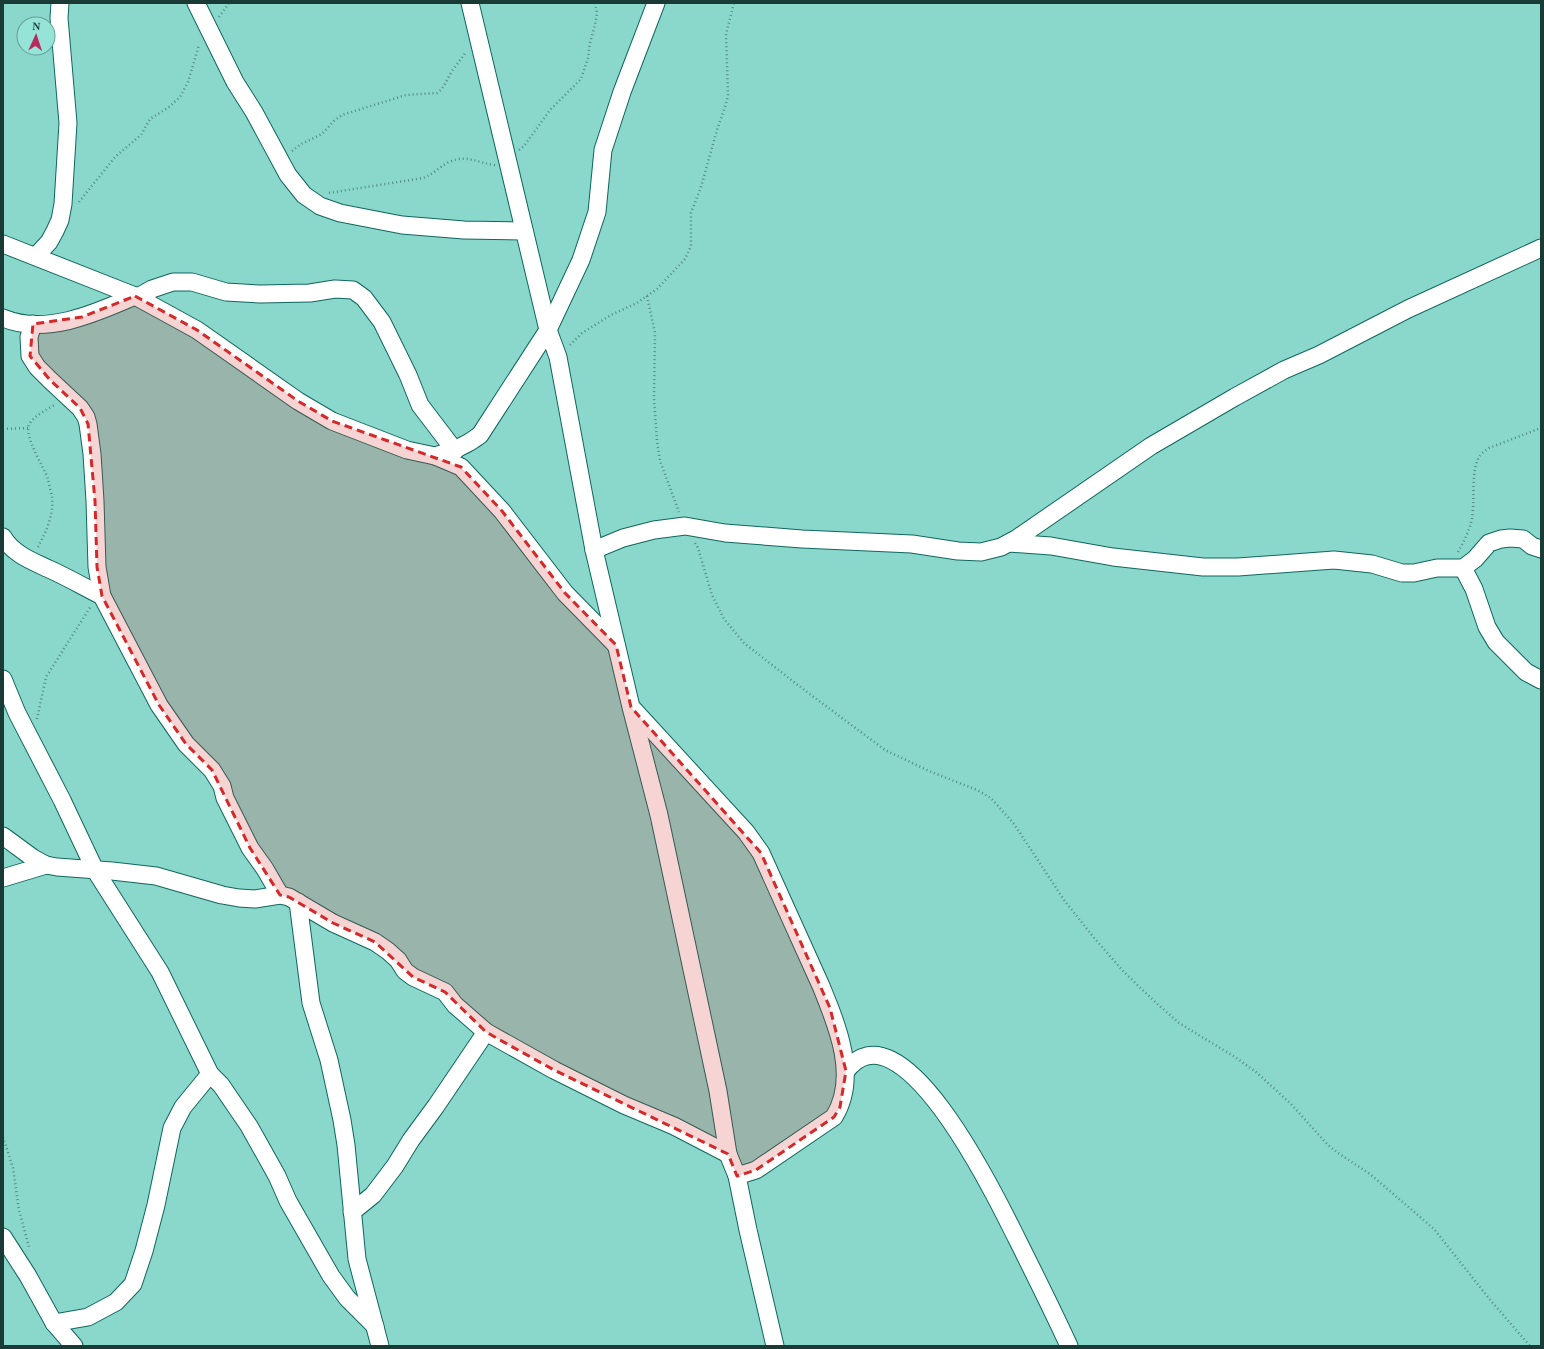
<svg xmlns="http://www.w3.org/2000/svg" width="1544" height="1349" viewBox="0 0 1544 1349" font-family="'Times New Roman',serif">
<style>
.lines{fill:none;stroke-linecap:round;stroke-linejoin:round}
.minor-casing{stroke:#0f675e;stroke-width:19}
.path{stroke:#538b82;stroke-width:2.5;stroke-dasharray:1 3;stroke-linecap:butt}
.minor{stroke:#fff;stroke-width:17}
.marked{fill:#d62828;fill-opacity:0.2;stroke:#d62828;stroke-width:3;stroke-dasharray:8 5;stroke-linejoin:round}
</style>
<rect width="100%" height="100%" fill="#8ad7cb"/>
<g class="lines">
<defs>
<g id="minor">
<polyline points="196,3 235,82 254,112 288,175 304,195 320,206 340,213 402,225 464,230 524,231"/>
<polyline points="470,3 548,330 558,357 594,550 631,707 659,815 718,1091 728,1154 737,1176 748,1230 775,1346"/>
<polyline points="3,244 135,296 197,330 298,401 332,421 407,450 435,456 461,467 502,511 565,593 616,645"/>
<polyline points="36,256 49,242 55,231 60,220 63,204 68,123 59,18 60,3"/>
<polyline points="138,297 152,289 173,282 192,282 226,292 260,294 310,293 335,289 353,290 364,298 382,322 408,375 420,405 455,451"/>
<path d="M 3,318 C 46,336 96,313 135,296"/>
<polyline points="33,324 29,337 30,356 37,367 50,380 80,408 86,417 88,424 92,454 95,501 97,567 102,596 159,705 186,744 212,770 222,786 225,798 250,848 265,869 280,895"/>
<path d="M 435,456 C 452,451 466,446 480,435 L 548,330 L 581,260 L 597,212 L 603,150 L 622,92 L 656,3"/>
<path d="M 3,537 C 13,554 32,561 49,569 C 67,577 84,587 102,596"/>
<polyline points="1009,543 1051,546 1113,557 1203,567 1238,567 1334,560 1372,564 1402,573 1414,573 1437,568 1463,568 1475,559 1489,543 1501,539 1510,538 1523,539 1532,546 1541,549"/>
<polyline points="594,550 623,538 654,530 685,526 725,533 802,539 912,544 958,551 981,552 1001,547 1016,539 1151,446 1235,397 1284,370 1319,355 1408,309 1541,248"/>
<polyline points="1463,568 1474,589 1487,627 1496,642 1526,672 1541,680"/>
<polyline points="3,679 17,713 62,800 95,870 160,972 210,1074 221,1085 249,1126 277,1176 288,1201 331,1276 347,1298 375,1326"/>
<path d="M 633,709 L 746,832 L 761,853 L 821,986 C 837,1025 859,1077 834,1117 L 756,1170 L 737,1176"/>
<polyline points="3,836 33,858 46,865 57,867 112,871 156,876 222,895 239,898 255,899 280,895 289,897 333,923 375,942 388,951 398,960 405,971 413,977 445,992 455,1005 486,1032 554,1070 624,1105 674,1126 728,1154"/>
<polyline points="3,878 46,865"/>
<polyline points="298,902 311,1003 329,1060 342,1120 346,1145 357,1259 380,1346"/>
<path d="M 846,1071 C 901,998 998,1201 1016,1237 C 1034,1273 1052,1309 1069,1346"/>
<polyline points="352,1212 373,1195 395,1166 411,1140 436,1106 486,1032"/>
<polyline points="3,1237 28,1276 54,1323 74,1346"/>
<polyline points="54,1323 88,1317 116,1302 133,1284 144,1251 156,1205 172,1128 183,1107 210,1074"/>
</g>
</defs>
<use href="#minor" class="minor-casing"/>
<g class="path">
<polyline points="219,17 229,3"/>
<polyline points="519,150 524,146 550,110 581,79 588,58 590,43 595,25 597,13 595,3"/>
<polyline points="292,151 301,144 322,134 334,121 342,115 406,95 437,93 442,89 452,71 466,52"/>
<path d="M 329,193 L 423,178 C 434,174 439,167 449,162 C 467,154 477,163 495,165"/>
<polyline points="79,202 115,157 141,135 150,119 169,107 180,97 188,82 199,45"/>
<polyline points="647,296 655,333 654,399 657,441 660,461 679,512"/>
<polyline points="570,345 582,333 611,315 637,303 657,289 685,259 691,246 691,213 701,187 717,130 726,104 728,95 726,34 734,3"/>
<polyline points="3,429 28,428"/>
<polyline points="695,543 698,548 712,595 724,619 744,643 799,686 885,750 929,771 977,790 991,798 1014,824 1064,900 1095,939 1124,972 1154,1001 1179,1023 1235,1057 1256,1072 1291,1104 1327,1144 1338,1153 1370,1174 1434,1229 1491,1301 1530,1346"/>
<path d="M 38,547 C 46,532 54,515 52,497 C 51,492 49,485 48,479 C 44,467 24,437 29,425 C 33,416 48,409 56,404"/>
<path d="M 1458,552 C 1464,541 1470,530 1472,518 C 1475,501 1471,473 1478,459 C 1480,454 1485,451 1489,448 L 1541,428"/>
<polyline points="37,719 46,677 91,606"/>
<polyline points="3,1137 13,1168 19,1210 29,1247"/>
</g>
<use href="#minor" class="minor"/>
</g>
<path class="marked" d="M 135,296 L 197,330 L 298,401 L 332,421 L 461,467 L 502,511 L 565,593 L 616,645 L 631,707 L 761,853 L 830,1008 L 846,1071 L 840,1107 L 834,1117 L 756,1170 L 737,1176 L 728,1154 L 554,1070 L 509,1045 L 486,1032 L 445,992 L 413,977 L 375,942 L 333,923 L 289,897 L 280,895 L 250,848 L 212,770 L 186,744 L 159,705 L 102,596 L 97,567 L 95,501 L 88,424 L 80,408 L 50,380 L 30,356 L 33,324 L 82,317 Z"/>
<rect width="1544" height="1349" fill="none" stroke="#193a35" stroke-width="8"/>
<g transform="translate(36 36) rotate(3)"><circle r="19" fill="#96e4d8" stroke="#64a097"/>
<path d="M0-3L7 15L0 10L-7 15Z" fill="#b72a5e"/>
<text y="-6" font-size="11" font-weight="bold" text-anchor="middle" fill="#193a35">N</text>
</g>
</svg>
